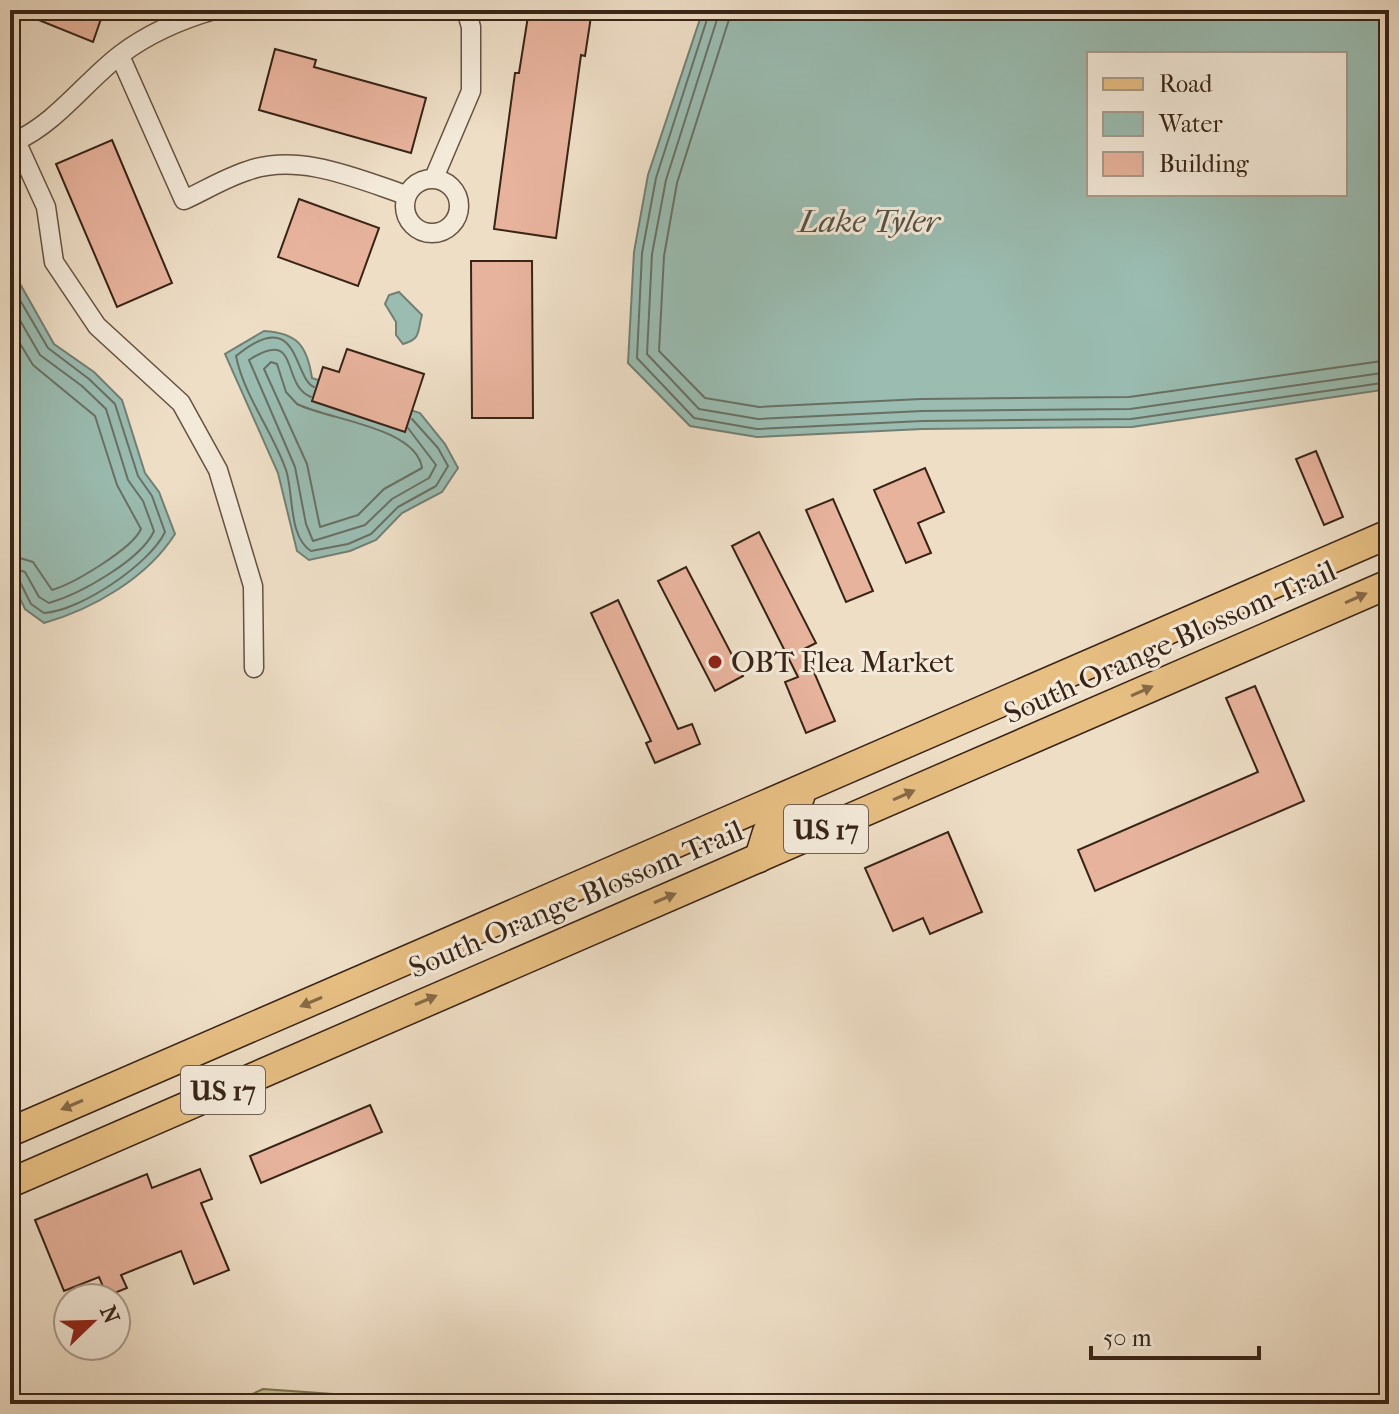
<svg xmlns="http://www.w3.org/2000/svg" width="1399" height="1414" viewBox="0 0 1399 1414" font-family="'IM FELL French Canon',serif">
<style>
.green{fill:#c1bf90;stroke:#7c7253;stroke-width:2}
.water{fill:#9abcb1;stroke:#737f73;stroke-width:2;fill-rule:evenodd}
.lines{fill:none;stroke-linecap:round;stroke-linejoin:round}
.shore{stroke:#697064;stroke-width:2}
.building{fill:#e8b39d;stroke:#382416;stroke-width:2}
.minor-casing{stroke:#665242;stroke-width:21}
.primary-casing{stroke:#382416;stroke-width:31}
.minor{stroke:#f4eada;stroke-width:18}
.primary{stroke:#e7bf83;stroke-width:28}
.oneway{fill:#876a47}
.poi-dot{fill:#8f2418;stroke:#f4eada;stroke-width:3}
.labels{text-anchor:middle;stroke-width:6;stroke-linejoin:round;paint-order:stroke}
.shield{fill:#f4eada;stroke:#705f51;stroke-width:2}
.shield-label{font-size:28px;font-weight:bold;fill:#382416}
.street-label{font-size:30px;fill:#382416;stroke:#f4eada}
.poi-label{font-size:30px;fill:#382416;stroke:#f4eada;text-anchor:start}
.water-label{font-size:32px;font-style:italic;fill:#555244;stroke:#f4eada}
</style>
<rect width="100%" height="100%" fill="#eedec6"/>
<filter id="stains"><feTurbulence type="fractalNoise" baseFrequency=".0025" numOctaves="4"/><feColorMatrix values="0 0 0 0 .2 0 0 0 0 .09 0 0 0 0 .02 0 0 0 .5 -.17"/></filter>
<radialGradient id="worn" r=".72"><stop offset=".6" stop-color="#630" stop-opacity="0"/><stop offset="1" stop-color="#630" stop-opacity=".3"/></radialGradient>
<polygon class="green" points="263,1389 361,1396 376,1404 231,1404"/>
<g class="water">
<path d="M 703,10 L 1389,10 L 1389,389 L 1132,427 L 922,429 L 757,437 L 690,426 L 628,363 L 634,252 L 648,175 ZM 1089,54 L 1345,54 L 1345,194 L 1089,194 Z"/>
<path d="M 10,266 L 54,344 L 94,372 L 122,400 L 145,473 L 159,492 L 175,534 C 147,578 93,609 44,623 L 25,609 L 10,578 Z"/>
<path d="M 399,292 L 422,315 C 417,331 422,339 403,344 L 396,335 L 396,322 L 385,304 L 389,295 Z"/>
<path d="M 264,331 C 297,333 307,345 312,378 L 420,413 L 445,444 L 458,468 L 442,492 L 402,513 L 376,540 L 350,551 L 309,560 L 297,551 L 278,473 L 225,354 Z"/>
</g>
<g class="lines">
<g class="shore">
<polyline points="710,10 656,178 642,253 637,358 694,418 757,429 922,421 1131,419 1389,382"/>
<polyline points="720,10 666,180 652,254 647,354 699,409 758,419 922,411 1130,409 1389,372"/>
<polyline points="732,10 677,183 664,256 659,351 705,398 759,407 921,399 1129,397 1389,360"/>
<path d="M 10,283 L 48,348 L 89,379 L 115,404 L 138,476 L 152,496 L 165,532 C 150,564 80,611 44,613 L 31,604 L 19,580 L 10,577"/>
<path d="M 10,303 L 40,355 L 82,386 L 106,409 L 128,480 L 143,501 L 154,531 C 141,560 80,594 49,603 L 39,597 L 25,572 L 10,567"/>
<path d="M 10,327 L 33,365 L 95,416 L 117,485 L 141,529 C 132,549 73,584 52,590 L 33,562 L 10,555"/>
<path d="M 271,362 L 277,364 L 286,392 L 297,404 C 329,420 416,427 422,468 L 384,489 L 358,515 L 320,527 L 307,464 L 264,369 Z"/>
<path d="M 314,387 C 293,379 300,303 236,356 C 244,396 273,432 286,470 C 294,494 288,536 311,551 L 348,544 L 371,534 L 398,507 L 436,486 L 448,466 L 438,448 L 412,419"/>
<path d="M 311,397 C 280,385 301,326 249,360 L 295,467 L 306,524 L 313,541 L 365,525 L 392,499 L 429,478 L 436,465 L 408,428"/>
</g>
</g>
<g class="building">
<polygon points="14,10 104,10 93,42"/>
<polygon points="529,10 592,10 585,56 581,55 556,238 494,229 515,73 519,73"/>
<polygon points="275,49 316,60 314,67 426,98 411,153 259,110"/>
<polygon points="112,140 172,283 117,307 56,164"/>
<polygon points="299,199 379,228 358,286 278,257"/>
<polygon points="471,261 532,261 533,418 472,418"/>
<polygon points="347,349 424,374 405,432 312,401 323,367 339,372"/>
<polygon points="1316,451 1343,517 1324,525 1296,459"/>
<polygon points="925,468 944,512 918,523 931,553 906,563 874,490"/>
<polygon points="833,499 873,591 846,602 806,510"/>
<polygon points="759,532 816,643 804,649 835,721 806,733 785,682 798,677 732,546"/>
<polygon points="686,567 743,676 715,691 658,581"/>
<polygon points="618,600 678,729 692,724 700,744 655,763 646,743 651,741 591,613"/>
<polygon points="1255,686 1304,801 1095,891 1078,850 1258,772 1226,698"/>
<polygon points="948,832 982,912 930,934 923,918 893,931 865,868"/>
<polygon points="370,1105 382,1132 261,1183 250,1156"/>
<polygon points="200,1169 212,1199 201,1203 229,1270 194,1284 181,1251 121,1275 127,1288 107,1296 99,1277 64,1291 35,1220 147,1174 152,1188"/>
</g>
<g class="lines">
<defs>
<g id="minor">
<path d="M 214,10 C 179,20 149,33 120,55 C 84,83 57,122 16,141 L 46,207 L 54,262 L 97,326 L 181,403 L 218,470 L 253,586 L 254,668"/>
<path d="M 120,56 L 184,200 C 204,191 225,178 247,171 C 298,152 358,179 406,195"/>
<polyline points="434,178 471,91 471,27 466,10"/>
<circle cx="432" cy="206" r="27"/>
</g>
<g id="primary">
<polyline points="759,858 767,832 800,797"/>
<polyline points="10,1132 1389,534"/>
<polyline points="10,1183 1389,584"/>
</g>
</defs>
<use href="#minor" class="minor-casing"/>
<use href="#primary" class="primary-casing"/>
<use href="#minor" class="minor"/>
<use href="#primary" class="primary"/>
</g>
<defs><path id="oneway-solid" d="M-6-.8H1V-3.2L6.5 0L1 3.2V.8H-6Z" transform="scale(2)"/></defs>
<g class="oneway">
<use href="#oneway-solid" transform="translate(1356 598) rotate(-24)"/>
<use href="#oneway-solid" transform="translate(1142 691) rotate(-24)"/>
<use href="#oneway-solid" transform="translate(904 795) rotate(-24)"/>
<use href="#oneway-solid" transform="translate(665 898) rotate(-23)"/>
<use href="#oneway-solid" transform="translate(426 1000) rotate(-23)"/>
<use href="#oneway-solid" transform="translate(311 1002) rotate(157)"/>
<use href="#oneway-solid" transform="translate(72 1105) rotate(157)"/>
</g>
<circle class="poi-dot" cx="715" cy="662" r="8"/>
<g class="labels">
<g class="shield">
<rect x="784" y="805" width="84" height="48" rx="6"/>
<rect x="181" y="1066" width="84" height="48" rx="6"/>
</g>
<g class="shield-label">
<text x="826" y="839">US 17</text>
<text x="223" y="1100">US 17</text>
</g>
<g class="street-label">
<text transform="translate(1170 642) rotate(-24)" y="10">South Orange Blossom Trail</text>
<text transform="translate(576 899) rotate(-23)" y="10">South Orange Blossom Trail</text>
</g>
<g class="poi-label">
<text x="731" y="672">OBT Flea Market</text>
</g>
<g class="water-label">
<text x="869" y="232">Lake Tyler</text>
</g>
</g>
<rect width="1399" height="1414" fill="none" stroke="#eedec6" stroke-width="40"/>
<rect x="12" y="12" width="1375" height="1390" fill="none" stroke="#382416" stroke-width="4"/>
<rect x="20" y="20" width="1359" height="1374" fill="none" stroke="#382416" stroke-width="2"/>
<rect x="1087" y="52" width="260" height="144" fill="#f4eada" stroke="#a99b8c" stroke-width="2"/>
<rect x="1103" y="78" width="40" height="12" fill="#e7bf83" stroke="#a99b8c" stroke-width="2"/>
<text x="1159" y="92" font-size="24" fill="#382416">Road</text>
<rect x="1103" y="112" width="40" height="24" fill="#9abcb1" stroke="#a99b8c" stroke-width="2"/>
<text x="1159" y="132" font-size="24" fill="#382416">Water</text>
<rect x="1103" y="152" width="40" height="24" fill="#e8b39d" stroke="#a99b8c" stroke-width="2"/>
<text x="1159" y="172" font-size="24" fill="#382416">Building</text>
<g transform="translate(92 1322) rotate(67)"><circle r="38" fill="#f4eada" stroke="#a99b8c" stroke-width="2"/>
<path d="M0-6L14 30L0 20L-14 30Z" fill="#8f2418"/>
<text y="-12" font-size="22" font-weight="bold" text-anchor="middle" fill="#382416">N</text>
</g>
<path d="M1091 1346v12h168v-12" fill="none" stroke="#382416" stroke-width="4"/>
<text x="1103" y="1346" font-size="24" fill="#382416" stroke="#f4eada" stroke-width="6" paint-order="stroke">50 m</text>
<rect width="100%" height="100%" filter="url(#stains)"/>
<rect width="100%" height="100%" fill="url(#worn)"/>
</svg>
